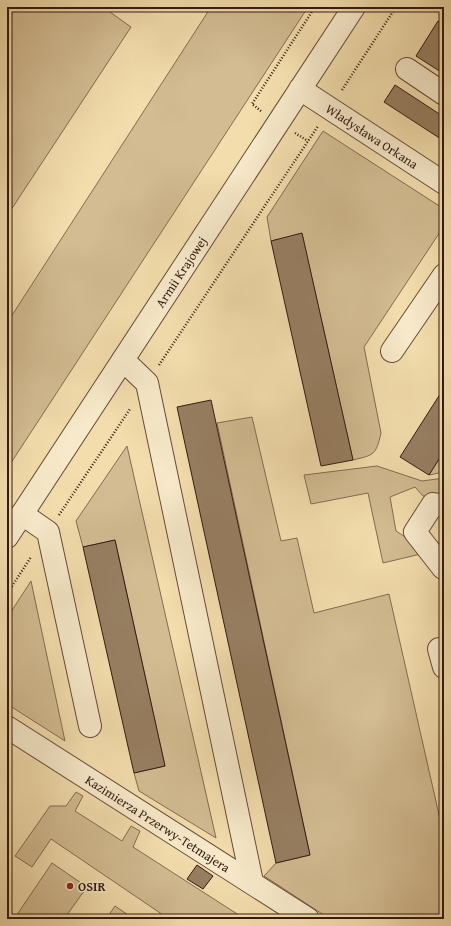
<svg xmlns="http://www.w3.org/2000/svg" width="451" height="926" viewBox="0 0 451 926" font-family="'Gentium Book Plus',serif">
<style>
.green{fill:#d3bc92;stroke:#846b52}
.building{fill:#977f62;stroke:#341a11}
.lines{fill:none;stroke-linecap:round;stroke-linejoin:round}
.minor-casing{stroke:#644b38;stroke-width:24}
.path{stroke:#341a11;stroke-width:2.5;stroke-dasharray:1 2;stroke-linecap:butt}
.minor{stroke:#f7e9ca;stroke-width:22}
.poi-dot{fill:#8f2418;stroke:#f7e9ca;stroke-width:1.5}
.labels{text-anchor:middle;stroke-width:3;stroke-linejoin:round;paint-order:stroke}
.street-label{font-size:13px;fill:#341a11;stroke:#f7e9ca}
.poi-label{font-size:13px;font-weight:bold;fill:#341a11;stroke:#f7e9ca;text-anchor:start}
</style>
<rect width="100%" height="100%" fill="#f3ddad"/>
<filter id="stains"><feTurbulence type="fractalNoise" baseFrequency=".005" numOctaves="4"/><feColorMatrix values="0 0 0 0 .2 0 0 0 0 .09 0 0 0 0 .02 0 0 0 .5 -.17"/></filter>
<radialGradient id="worn" r=".72"><stop offset=".6" stop-color="#630" stop-opacity="0"/><stop offset="1" stop-color="#630" stop-opacity=".3"/></radialGradient>
<g class="green">
<polygon points="7,7 103,7 131,27 7,216"/>
<polygon points="211,7 308,7 7,469 7,323"/>
<path d="M 323,131 L 444,209 L 444,226 L 364,347 L 381,433 C 376,455 374,455 353,460 L 302,234 L 271,241 L 267,217 Z"/>
<polygon points="252,417 281,541 297,538 314,613 389,594 442,828 444,828 444,919 330,919 264,876 276,863 310,855 217,423"/>
<polygon points="127,446 216,838 139,791 134,773 165,766 115,540 83,547 76,521"/>
<polygon points="444,451 444,472 429,475"/>
<polygon points="377,466 422,481 444,478 444,497 423,496 415,487 390,497 396,531 429,552 383,563 368,493 311,504 304,475"/>
<polygon points="31,581 65,741 7,704 7,618"/>
<polygon points="76,792 83,796 75,811 122,841 131,826 140,831 133,847 245,919 169,919 51,839 32,867 15,856 50,806 66,806"/>
<polygon points="52,863 87,887 64,919 14,919"/>
<polygon points="115,906 134,919 106,919"/>
</g>
<g class="building">
<polygon points="438,21 444,25 444,74 416,56"/>
<polygon points="395,85 444,117 444,141 384,102"/>
<polygon points="302,233 353,460 321,466 271,241"/>
<polygon points="444,388 444,451 429,475 400,457"/>
<polygon points="211,400 310,855 276,863 177,407"/>
<polygon points="115,540 165,766 134,773 83,547"/>
<polygon points="197,865 213,876 203,889 187,879"/>
</g>
<g class="lines">
<defs>
<g id="minor">
<polyline points="407,69 444,94"/>
<path id="s1" d="M 300,89 L 444,183"/>
<polyline points="392,351 444,275"/>
<polyline points="123,360 147,383 252,882"/>
<polyline points="444,506 433,504 415,532 443,568 444,566"/>
<polyline points="22,514 48,532 90,726"/>
<path id="s2" d="M 7,537 L 354,7"/>
<polyline points="439,649 444,667"/>
<path id="s3" d="M 7,727 L 308,919"/>
</g>
</defs>
<use href="#minor" class="minor-casing"/>
<g class="path">
<polyline points="342,90 396,7"/>
<polyline points="261,111 252,104 315,7"/>
<polyline points="295,133 308,141"/>
<polyline points="159,365 318,126"/>
<polyline points="59,515 130,409"/>
<polyline points="7,594 31,557"/>
</g>
<use href="#minor" class="minor"/>
</g>
<circle class="poi-dot" cx="70" cy="886" r="4"/>
<g class="labels">
<g class="street-label">
<text dy="5" stroke="none"><textPath href="#s1" startOffset="86">Władysława Orkana</textPath></text>
<text dy="5" stroke="none"><textPath href="#s2" startOffset="317">Armii Krajowej</textPath></text>
<text dy="5" stroke="none"><textPath href="#s3" startOffset="179">Kazimierza Przerwy-Tetmajera</textPath></text>
</g>
<g class="poi-label">
<text x="78" y="891">OSIR</text>
</g>
</g>
<rect width="451" height="926" fill="none" stroke="#f3ddad" stroke-width="24"/>
<rect x="8" y="8" width="435" height="910" fill="none" stroke="#341a11" stroke-width="2"/>
<rect x="12" y="12" width="427" height="902" fill="none" stroke="#341a11"/>
<rect width="100%" height="100%" filter="url(#stains)"/>
<rect width="100%" height="100%" fill="url(#worn)"/>
</svg>
